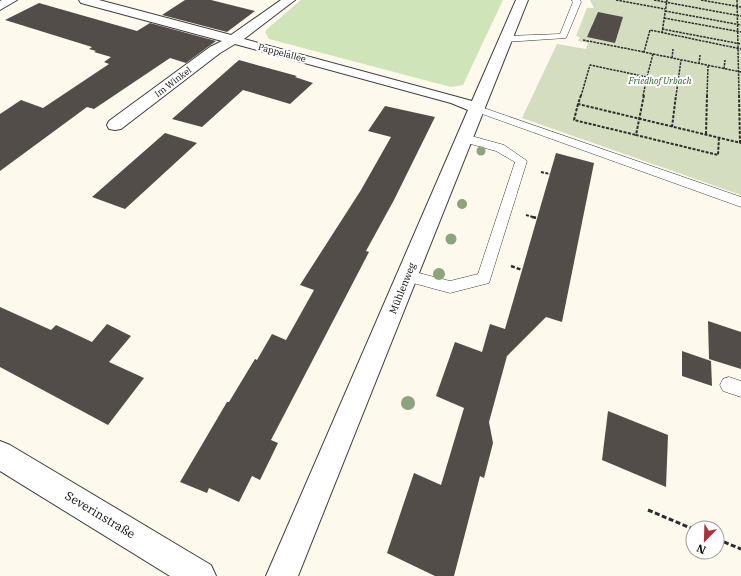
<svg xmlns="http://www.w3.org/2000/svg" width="741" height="576" viewBox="0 0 741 576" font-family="'IBM Plex Serif',serif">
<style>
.green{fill:#d0e4b9}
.cemetery{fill:#d4ddbf}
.building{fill:#534d49}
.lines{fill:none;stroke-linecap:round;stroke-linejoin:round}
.lane-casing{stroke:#3e3e3e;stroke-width:1}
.street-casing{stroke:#3e3e3e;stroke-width:2}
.path-far3{stroke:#2d2d2d;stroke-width:1.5;stroke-dasharray:2.5 1;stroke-linecap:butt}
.path-far2{stroke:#2d2d2d;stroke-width:2;stroke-dasharray:3 1.5;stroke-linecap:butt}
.path-far1{stroke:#2d2d2d;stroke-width:2.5;stroke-dasharray:4 2;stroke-linecap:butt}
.path{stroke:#2d2d2d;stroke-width:3;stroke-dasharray:5 2.5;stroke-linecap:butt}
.lane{fill:#fff;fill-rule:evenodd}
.street{fill:#fff;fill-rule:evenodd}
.tree{fill:#8ca37d}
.labels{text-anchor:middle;stroke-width:4;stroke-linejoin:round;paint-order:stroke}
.far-street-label{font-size:9px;fill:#0b0b0b;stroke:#fff}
.far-park-label{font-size:9px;font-style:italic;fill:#2f5d22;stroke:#fff}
.street-label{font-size:10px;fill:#0b0b0b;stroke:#fff}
.near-street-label{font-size:12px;fill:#0b0b0b;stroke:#fff}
</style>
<rect width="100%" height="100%" fill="#fdf9ec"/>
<polygon class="green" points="301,0 503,0 463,85 451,87 269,39 265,32 267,29"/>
<polygon class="cemetery" points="590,0 741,0 741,195 522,118 557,44 586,49 588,43 578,41 580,37 576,36 587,8 594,8"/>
<g class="building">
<polygon points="185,0 211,0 255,11 227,32 162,15"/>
<polygon points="39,3 137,31 150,23 216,41 186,63 170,58 94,109 87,107 0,171 0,114 21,100 43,108 109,64 104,62 111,57 94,52 96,51 89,49 92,47 5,20"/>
<polygon points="598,12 623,17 615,43 587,37"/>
<polygon points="239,60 297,76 295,77 313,83 290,104 243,90 202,127 172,119"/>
<polygon points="385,106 435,117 394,200 366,251 369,252 271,440 278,443 260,480 252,476 239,502 209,488 207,493 180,482 227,402 229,402 255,359 257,360 272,334 286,340 314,290 300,285 361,190 391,137 368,131"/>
<polygon points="165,133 197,143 125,209 92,197"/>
<polygon points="556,153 594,163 562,322 546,317 507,356 489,422 493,443 484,478 480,476 454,576 435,576 387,553 414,473 441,485 464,408 436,396 455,342 482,352 490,324 505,329"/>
<polygon points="0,307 51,330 56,325 92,342 107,324 131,336 109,362 144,378 108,425 0,367"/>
<polygon points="708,321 741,332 741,369 709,359"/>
<polygon points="682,351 711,361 712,386 682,376"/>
<polygon points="608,411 668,435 666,487 602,460"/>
</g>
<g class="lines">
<defs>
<g id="lane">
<polygon points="572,0 580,0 581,2 566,38 506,42 502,39 506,36 560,34 573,2"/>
<polygon points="478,106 741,197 741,207 474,111 473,109"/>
<polygon points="464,134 504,145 527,161 489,283 450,293 402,280 400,276 402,272 407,270 450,281 478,274 515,162 496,151 460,141 458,138"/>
<polygon points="729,377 741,381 741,397 723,391 720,385 723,379"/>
</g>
<g id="street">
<polygon points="2,0 17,0 0,10 0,1"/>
<polygon points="79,0 99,0 231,35 281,0 295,0 244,39 472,101 516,0 528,0 298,576 266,576 468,110 451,103 235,44 220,53 121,129 115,130 109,129 107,125 109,121 210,47 222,41 81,3"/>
<polygon points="0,441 10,445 211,565 216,576 170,576 0,471"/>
</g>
</defs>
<use href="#lane" class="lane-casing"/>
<use href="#street" class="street-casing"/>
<g class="path-far3">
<polyline points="616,0 665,9"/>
<polyline points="654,0 741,16"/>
<polyline points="701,0 741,7"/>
<polyline points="737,0 739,96"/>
<polyline points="665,11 741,25"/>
<polyline points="664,18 741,32"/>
<polyline points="662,29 741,44"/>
<polyline points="662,33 667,0"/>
<polyline points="583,40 644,52"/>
<polyline points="653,54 741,72"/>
<polyline points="672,58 673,49"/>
<polyline points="699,64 700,55"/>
<polyline points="724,69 725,60"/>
<polyline points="581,96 590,65 647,77 653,54 644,52 650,30 741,49"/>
<polyline points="643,96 647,77"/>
<polyline points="676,96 681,60"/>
<polyline points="707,96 708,66"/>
</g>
<g class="path-far2">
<polyline points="581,95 578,104 741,143"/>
<polyline points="644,95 636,135 718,155 719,137"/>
<polyline points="739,95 740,143"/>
<polyline points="578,104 574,120 636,135"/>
<polyline points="672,127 676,95"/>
<polyline points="706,134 707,95"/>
<polyline points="541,172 550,174"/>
<polyline points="526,215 536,218"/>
</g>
<g class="path-far1">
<polyline points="532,217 537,218"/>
<polyline points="511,266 522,270"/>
</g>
<g class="path">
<polyline points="648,510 693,529"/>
<polyline points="717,539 741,549"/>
</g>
<use href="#lane" class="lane"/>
<use href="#street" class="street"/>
</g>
<g class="tree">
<circle cx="481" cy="151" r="4.5"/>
<circle cx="462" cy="204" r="5"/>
<circle cx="451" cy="239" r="5.5"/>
<circle cx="439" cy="274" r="6"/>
<circle cx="408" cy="403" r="7"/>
</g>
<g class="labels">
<g class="far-street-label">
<text transform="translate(282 53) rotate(15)" y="3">Pappelallee</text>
<text transform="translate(173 82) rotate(-37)" y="3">Im Winkel</text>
</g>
<g class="far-park-label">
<text x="660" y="84">Friedhof Urbach</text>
</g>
<g class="street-label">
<text transform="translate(402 288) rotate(-68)" y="4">Mühlenweg</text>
</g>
<g class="near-street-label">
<text transform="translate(100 515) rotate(31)" y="4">Severinstraße</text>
</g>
</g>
<g transform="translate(705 540) rotate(203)"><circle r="19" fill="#ffffff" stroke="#9d9d9d"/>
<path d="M0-3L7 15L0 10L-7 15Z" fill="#ae3139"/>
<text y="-6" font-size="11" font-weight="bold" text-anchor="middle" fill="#0b0b0b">N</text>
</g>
</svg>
